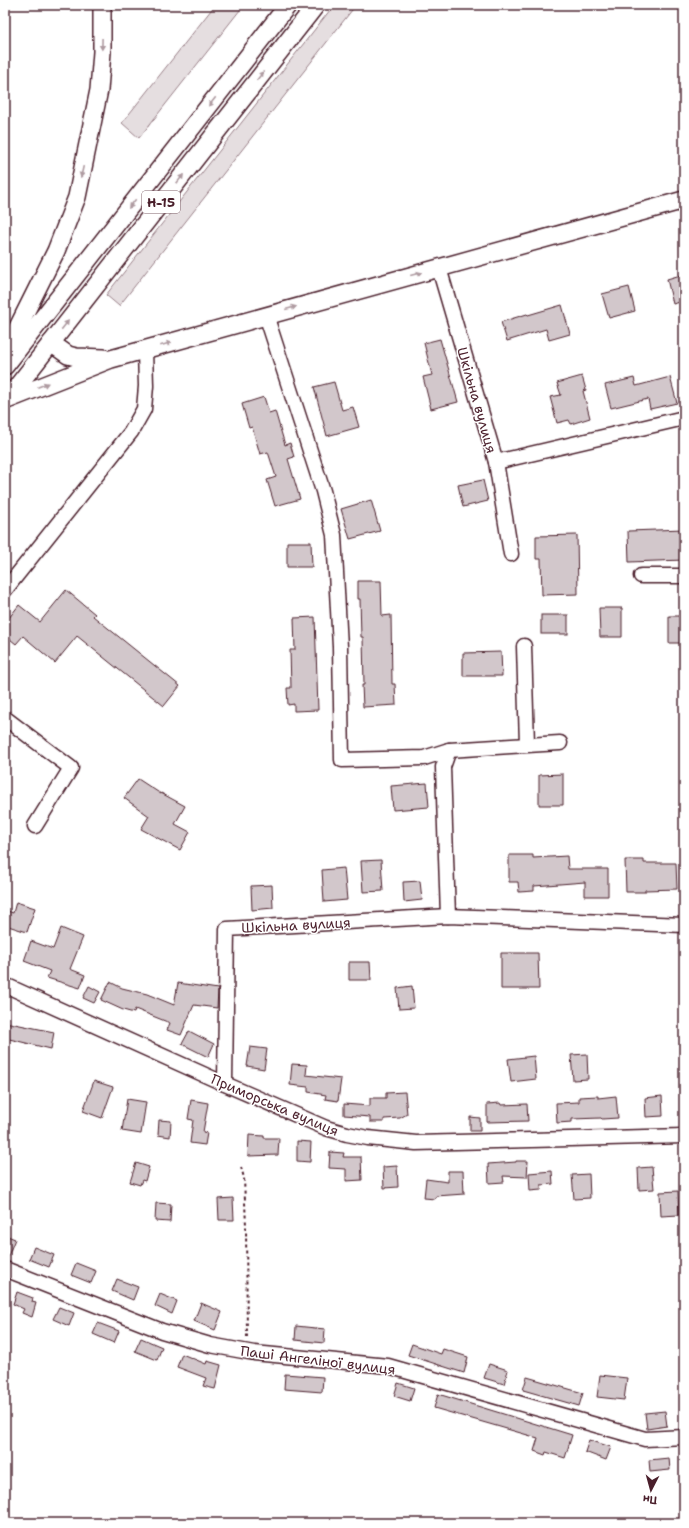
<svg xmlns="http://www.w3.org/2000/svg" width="689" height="1528" viewBox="0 0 689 1528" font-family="'Shantell Sans',sans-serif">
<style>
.green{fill:#e5dee0;stroke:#987e86}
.building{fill:#d2c7cb;stroke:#4a1f2b}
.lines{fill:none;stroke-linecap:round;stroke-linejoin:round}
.minor-casing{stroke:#4a1f2b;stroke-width:17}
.major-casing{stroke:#4a1f2b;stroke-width:20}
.path{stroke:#4a1f2b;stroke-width:2;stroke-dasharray:3 3;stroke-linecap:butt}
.minor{stroke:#fff;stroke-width:14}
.major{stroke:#fff;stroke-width:17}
.oneway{fill:#ae9aa0}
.labels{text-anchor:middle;stroke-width:3;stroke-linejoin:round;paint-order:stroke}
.shield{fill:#fff;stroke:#80626b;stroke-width:1}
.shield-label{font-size:13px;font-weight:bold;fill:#4a1f2b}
.street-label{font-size:14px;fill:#4a1f2b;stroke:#fff}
</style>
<rect width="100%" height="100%" fill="#fff"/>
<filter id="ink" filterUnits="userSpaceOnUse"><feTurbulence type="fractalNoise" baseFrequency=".025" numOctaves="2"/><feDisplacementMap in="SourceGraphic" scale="8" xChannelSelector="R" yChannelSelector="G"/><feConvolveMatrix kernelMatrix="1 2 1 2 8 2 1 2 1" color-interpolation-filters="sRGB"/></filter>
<g filter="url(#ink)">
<g class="green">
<polygon points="215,5 244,5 139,138 122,123"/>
<polygon points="334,5 356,5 119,306 106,295"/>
</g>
<g class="building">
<polygon points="684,274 684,301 673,304 667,279"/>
<polygon points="629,287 635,311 609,318 602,294"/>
<polygon points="562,305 570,334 549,340 546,329 507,341 501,322 527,314 528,315"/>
<polygon points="440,339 458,402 431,409 423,377 432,375 424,343"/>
<polygon points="582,376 586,390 583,391 590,418 571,424 569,420 557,423 550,397 561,395 557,383"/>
<polygon points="670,377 677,403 650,409 648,399 611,408 605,385 634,378 636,386"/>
<polygon points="334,382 342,410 353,407 359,427 327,436 314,387"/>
<polygon points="264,397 269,413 275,411 285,445 290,443 294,457 288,459 300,499 275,506 267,480 276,477 268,452 260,454 252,427 249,428 242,404"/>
<polygon points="483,480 488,501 463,507 458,485"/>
<polygon points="371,500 380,531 350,539 341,509"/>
<polygon points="684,529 684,560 629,562 628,531"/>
<polygon points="577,535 578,594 542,595 541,559 536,559 536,536"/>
<polygon points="287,542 311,542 312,567 287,567"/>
<polygon points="358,581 381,581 382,616 391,615 392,684 395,684 396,705 363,707 362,685 364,685 363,637 361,637 360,599 358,599"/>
<polygon points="66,590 95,614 93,616 180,686 164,706 77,636 55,663 23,636 16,644 5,635 5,623 19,605 40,622"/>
<polygon points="599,608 622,608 622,637 600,637"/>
<rect x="541" y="615" width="27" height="19"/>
<rect x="669" y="616" width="15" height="27"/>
<polygon points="315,617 318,710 294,711 294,704 288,705 287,688 291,688 290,650 295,650 294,618"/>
<polygon points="501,652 502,676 463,676 463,653"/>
<polygon points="563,774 563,805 539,805 539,775"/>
<polygon points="138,779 161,794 161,793 185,806 175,824 190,832 180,850 141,829 149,816 124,798"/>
<polygon points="427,783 429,807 393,810 391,786"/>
<polygon points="509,855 533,855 533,858 567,856 568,869 608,869 608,896 585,896 585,882 534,886 534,891 519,892 518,882 509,882"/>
<polygon points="381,860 383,891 363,892 361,861"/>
<polygon points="625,860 644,860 644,863 676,863 677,889 645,890 645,892 626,892"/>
<polygon points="344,868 347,900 324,902 322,870"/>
<polygon points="420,881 422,900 404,902 403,882"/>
<polygon points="272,885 273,908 252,910 251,886"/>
<polygon points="16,902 35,908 27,932 5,925 5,910 13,913"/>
<polygon points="61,928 83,937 70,969 85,975 80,988 47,978 50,971 24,961 31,941 53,949"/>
<polygon points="501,953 538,953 539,989 501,989"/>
<polygon points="349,962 370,962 371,980 349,980"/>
<polygon points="110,982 122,988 147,994 174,1005 178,983 218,989 217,1008 194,1005 181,1035 167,1030 170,1023 135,1009 134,1013 123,1010 101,1000"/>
<polygon points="89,986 100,992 94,1003 83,998"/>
<polygon points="412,986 414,1008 399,1009 397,988"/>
<polygon points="5,1022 54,1032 51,1049 5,1038"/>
<polygon points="189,1031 214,1044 208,1057 182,1044"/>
<polygon points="250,1047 267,1049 264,1069 247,1066"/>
<polygon points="587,1054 588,1079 573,1080 571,1055"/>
<polygon points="534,1056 536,1079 511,1082 508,1059"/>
<polygon points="292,1064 307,1065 306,1075 341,1079 338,1101 325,1099 326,1095 308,1092 308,1087 290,1085"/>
<polygon points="94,1081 113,1087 102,1118 83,1111"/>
<polygon points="405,1092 407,1114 400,1118 384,1119 384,1122 370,1122 370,1117 344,1115 344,1104 370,1106 370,1098 386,1098 386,1093"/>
<polygon points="598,1096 598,1098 616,1096 618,1118 602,1119 601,1118 572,1119 572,1122 557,1123 556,1103 579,1102 579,1097"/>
<polygon points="662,1096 663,1116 646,1117 645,1098"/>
<polygon points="127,1099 146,1102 141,1134 122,1131"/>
<polygon points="191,1100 208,1103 203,1132 207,1133 205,1145 190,1143 193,1120 188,1119"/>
<polygon points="500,1103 501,1105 527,1104 528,1121 487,1122 487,1104"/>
<polygon points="470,1117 480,1118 480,1131 470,1131"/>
<polygon points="159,1120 171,1121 170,1137 158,1135"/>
<polygon points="249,1135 264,1136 264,1138 279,1138 278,1155 248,1156"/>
<polygon points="297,1141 311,1142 310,1162 297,1161"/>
<polygon points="330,1152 344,1153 343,1157 361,1157 362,1180 346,1181 346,1169 329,1168"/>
<polygon points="516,1161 528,1161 527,1177 503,1176 504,1182 489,1183 488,1164 516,1162"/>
<polygon points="136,1163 149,1167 145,1181 142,1180 140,1185 130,1182"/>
<polygon points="397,1166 398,1187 384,1188 383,1167"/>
<polygon points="652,1167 654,1189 639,1190 638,1168"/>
<polygon points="448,1171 463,1171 464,1194 436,1196 435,1199 424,1198 426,1179 448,1182"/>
<polygon points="552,1171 553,1184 541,1185 541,1190 530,1191 529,1173"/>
<polygon points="589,1174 590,1198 574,1199 572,1175"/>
<polygon points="678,1191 679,1215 661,1216 660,1192"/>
<polygon points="233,1198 234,1220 219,1220 218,1199"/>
<polygon points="156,1203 171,1204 170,1222 155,1221"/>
<polygon points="5,1235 15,1239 6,1261 5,1261"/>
<polygon points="34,1247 54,1255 49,1267 29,1259"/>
<polygon points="76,1263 96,1271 91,1283 71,1275"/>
<polygon points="117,1279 138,1287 133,1300 112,1291"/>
<polygon points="17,1292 33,1298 32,1302 36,1303 32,1317 22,1313 24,1309 13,1304"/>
<polygon points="160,1294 177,1301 172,1314 155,1306"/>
<polygon points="201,1303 222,1312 215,1330 194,1321"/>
<polygon points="59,1307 74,1313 69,1326 53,1319"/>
<polygon points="98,1323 119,1331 114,1343 93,1334"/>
<polygon points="296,1326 325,1329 324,1343 295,1340"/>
<polygon points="141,1338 162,1347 157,1360 135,1351"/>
<polygon points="412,1344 441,1354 443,1349 468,1357 464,1373 408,1355"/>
<polygon points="182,1354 206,1364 207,1361 221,1365 215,1389 203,1386 206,1378 177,1367"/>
<polygon points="489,1364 508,1370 504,1384 484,1378"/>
<polygon points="285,1374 323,1377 322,1392 284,1389"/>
<polygon points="600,1375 627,1378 624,1400 597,1397"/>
<polygon points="527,1377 583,1393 579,1406 523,1390"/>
<polygon points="398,1383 414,1388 410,1401 394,1396"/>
<polygon points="438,1394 572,1435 565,1458 546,1452 545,1455 534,1451 538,1438 434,1408"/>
<polygon points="665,1411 667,1426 647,1429 645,1413"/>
<polygon points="589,1440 611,1447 606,1460 585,1452"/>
<polygon points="669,1458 670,1470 650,1472 649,1460"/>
</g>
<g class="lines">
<defs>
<g id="minor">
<polyline points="439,268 496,462 684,418"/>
<polyline points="266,315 323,491 334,535 340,647 342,760 424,758 449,750"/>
<polyline points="496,462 511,554"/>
<polyline points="641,576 684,576"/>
<polyline points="5,590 131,432 144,409 146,386 145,350"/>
<polyline points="524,646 527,744"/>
<polyline points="5,718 71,768 35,826"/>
<polyline points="448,916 443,767 449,750 560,743"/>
<polyline points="5,985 225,1084 326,1128 347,1134 368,1138 416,1143 684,1136"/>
<polyline points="225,1084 227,929 448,916 684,925"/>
<polyline points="5,1269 162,1331 210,1345 254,1353 388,1366 645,1439 684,1437"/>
</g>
<g id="major">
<polyline points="51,343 68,355 76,357 104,358"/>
<polyline points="5,353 56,251 77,197 99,90 102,52 102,5"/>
<polyline points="5,366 288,5"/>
<polyline points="8,398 316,5"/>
<polyline points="7,400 111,359 684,200"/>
</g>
</defs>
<use href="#minor" class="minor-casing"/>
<use href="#major" class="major-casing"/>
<polyline class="path" points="241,1167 244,1178 246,1226 247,1339"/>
<use href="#minor" class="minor"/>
<use href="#major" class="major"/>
</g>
<defs><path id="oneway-solid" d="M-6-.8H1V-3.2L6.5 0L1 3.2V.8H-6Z"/></defs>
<g class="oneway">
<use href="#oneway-solid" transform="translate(102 44) rotate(91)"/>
<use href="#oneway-solid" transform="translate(260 76) rotate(-52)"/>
<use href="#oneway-solid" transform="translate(212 102) rotate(128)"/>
<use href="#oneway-solid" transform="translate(82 172) rotate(103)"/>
<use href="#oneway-solid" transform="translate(180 179) rotate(-52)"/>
<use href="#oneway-solid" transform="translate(132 204) rotate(128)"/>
<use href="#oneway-solid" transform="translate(416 274) rotate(-15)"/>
<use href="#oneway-solid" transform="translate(291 308) rotate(-15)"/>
<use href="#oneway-solid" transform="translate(65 325) rotate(-52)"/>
<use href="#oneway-solid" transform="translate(166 344) rotate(-16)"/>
<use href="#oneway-solid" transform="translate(43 385) rotate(-21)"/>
</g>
</g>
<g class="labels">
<rect class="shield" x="142" y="191" width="38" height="22" rx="3"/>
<g class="shield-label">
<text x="161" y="207">Н-15</text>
</g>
<g class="street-label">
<text transform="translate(477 400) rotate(74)" y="5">Шкільна вулиця</text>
<text transform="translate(296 925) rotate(-3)" y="5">Шкільна вулиця</text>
<text transform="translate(275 1105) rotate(23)" y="5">Приморська вулиця</text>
<text transform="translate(318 1360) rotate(7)" y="5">Паші Ангеліної вулиця</text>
</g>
</g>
<rect width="689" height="1528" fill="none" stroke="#fff" stroke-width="20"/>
<rect x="10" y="10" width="669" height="1508" fill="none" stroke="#4a1f2b" stroke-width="1.5" filter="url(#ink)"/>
<g transform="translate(651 1490) rotate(186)" stroke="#ffffff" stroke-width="3" paint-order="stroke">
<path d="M0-3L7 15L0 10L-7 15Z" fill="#4a1f2b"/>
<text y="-6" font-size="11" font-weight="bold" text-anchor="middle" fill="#4a1f2b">Пн</text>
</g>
</svg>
